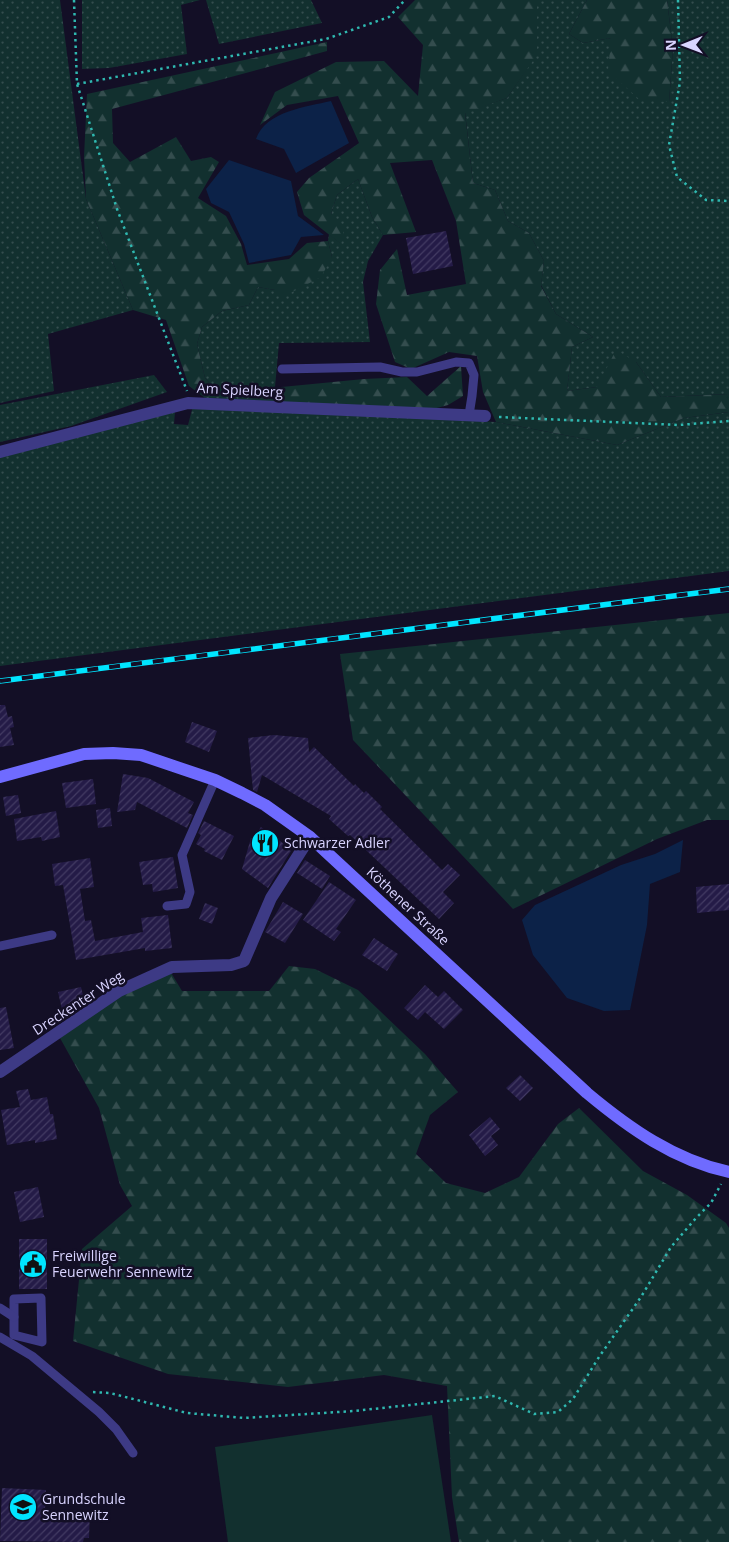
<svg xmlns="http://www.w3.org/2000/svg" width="729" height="1542" viewBox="0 0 729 1542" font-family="'Open Sans',sans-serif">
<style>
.green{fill:url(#green-dots)}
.forest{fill:url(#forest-firs)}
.pitch{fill:#12302f}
.water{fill:#0c2248}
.building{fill:url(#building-hatch)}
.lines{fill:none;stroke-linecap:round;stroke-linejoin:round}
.path{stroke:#2fb8b0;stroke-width:2.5;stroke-dasharray:2.5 4;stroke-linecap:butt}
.lane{stroke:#3d3a85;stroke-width:9}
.street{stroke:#3d3a85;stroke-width:12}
.secondary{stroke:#6f6bff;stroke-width:12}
.rail-casing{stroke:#00e5ff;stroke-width:5.5}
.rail{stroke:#130f26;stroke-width:4;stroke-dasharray:11;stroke-linecap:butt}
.labels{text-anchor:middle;stroke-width:5;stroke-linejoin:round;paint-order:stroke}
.street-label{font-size:14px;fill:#d9d4ff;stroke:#130f26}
.poi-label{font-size:14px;fill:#d9d4ff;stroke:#130f26;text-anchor:start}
</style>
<defs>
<pattern id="green-dots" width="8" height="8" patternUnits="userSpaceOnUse" patternTransform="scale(1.25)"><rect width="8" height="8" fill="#12302f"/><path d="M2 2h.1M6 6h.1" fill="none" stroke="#344d4e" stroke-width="1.8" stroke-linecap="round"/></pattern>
<pattern id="forest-firs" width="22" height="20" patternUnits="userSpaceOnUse" patternTransform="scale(1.25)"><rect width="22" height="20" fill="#12302f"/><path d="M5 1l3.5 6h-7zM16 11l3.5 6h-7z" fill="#344d4e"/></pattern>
<pattern id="building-hatch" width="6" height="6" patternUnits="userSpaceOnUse" patternTransform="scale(1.25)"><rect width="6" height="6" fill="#241b47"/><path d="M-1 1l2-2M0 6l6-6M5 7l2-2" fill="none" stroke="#433b63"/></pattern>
</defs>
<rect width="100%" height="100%" fill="#130f26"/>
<g class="green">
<polygon points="0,0 60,0 86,199 133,310 48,334 54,391 0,403"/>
<polygon points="82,0 200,0 181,5 187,54 109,68 82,69"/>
<polygon points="206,0 311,0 322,23 219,44"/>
<polygon points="537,0 587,0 569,34 583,43 611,38 669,102 673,49 667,0 729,0 729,394 661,397 636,362 597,387 567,391 572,347 593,337 556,314 541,285 544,261 529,233 508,221 495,190 473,183 465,112 507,98 536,55"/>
<polygon points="358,179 372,217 383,235 368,261 363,282 370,342 279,343 275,387 260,389 260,401 205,398 217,391 205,378 197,344 202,327 222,311 249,305 258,287 275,290 332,257 328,241 329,234 340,243 331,214 337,195"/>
<polygon points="154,375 167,392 71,426 0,442 0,405"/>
<polygon points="193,406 496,422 617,445 684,418 729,412 729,571 0,666 0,455 175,412 174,424 188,425"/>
</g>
<g class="forest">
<polygon points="415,0 537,0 537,55 507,98 465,113 473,183 495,190 508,221 529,233 544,261 541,286 556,314 593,337 572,347 567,391 597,387 616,350 636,362 661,397 729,394 729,412 684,418 617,445 496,422 483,392 477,356 449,352 411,369 395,362 376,304 380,270 397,249 407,295 466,284 456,221 432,160 390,163 416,232 383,235 372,217 358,179 337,195 331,214 344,229 341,244 304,215 297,192 309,178 359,143 338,96 287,105 260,125 275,92 336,62 384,61 418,96 423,45 398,17"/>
<polygon points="587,0 667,0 673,49 669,102 640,100 608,71 611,38 583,43 569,34"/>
<polygon points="327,42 327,51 112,109 113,143 130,162 176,137 191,161 211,157 219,162 198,198 226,216 241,244 247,265 289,259 307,243 328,241 332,257 321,277 281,298 275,290 258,287 249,305 222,311 202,327 197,344 205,378 217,392 205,398 189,386 166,320 133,310 86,199 84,157 87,94"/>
<polygon points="461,366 463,396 448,405 433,409 260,401 256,396 261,389 364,379 407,377 427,396"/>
<polygon points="729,613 729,820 707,820 657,839 513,909 353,740 340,654"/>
<polygon points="289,966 315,969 358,990 425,1054 458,1092 430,1115 416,1154 446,1183 485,1193 519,1177 558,1124 579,1108 643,1171 687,1195 726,1223 729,1228 729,1542 459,1542 452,1497 447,1386 384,1375 288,1387 168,1374 73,1341 82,1249 132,1206 120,1185 99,1108 60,1038 117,998 170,971 182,991 269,991"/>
</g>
<polygon class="pitch" points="432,1415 451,1542 228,1542 215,1447"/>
<g class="water">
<path d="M 331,101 L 349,143 L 296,173 L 284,149 L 256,139 C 266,111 306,107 331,101 Z"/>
<polygon points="229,160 291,181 298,216 324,235 301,237 291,255 249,263 244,244 229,212 211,203 206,189"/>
<polygon points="683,840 680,872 650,884 647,925 630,1010 604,1011 567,998 533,955 522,920 535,905 621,865 655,854"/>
</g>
<g class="building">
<polygon points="446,231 453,266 413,274 406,238"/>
<polygon points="0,705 5,705 8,717 12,716 14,727 10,728 14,745 0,747"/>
<polygon points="192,722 217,731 209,752 185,742"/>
<polygon points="274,735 308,738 309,752 314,747 354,786 355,784 364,793 366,791 382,807 380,809 442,870 448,864 460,875 443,892 454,903 439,919 350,835 348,836 329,819 331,816 262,775 257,792 253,790 248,738"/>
<polygon points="123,774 148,778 194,802 188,813 193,815 187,828 137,802 135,810 117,812"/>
<polygon points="93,779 96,804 66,808 62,783"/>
<polygon points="18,795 21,813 6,816 3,797"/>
<polygon points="110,808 112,826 98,828 96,810"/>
<polygon points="56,811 60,837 42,841 41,837 17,841 14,819"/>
<polygon points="204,821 234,836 222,860 204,851 205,849 196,844 201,835 198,833"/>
<polygon points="261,827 291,849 289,850 291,851 268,888 242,869 251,838 253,839"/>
<polygon points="173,857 178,888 153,892 152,884 143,885 139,862"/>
<polygon points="90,858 94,887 80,889 85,921 91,920 95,941 143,932 141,918 168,915 172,948 145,951 145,948 76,960 63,885 55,886 52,864"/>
<polygon points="305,860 330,876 322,889 297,873"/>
<polygon points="329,882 356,900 336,929 341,932 334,941 303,920"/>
<polygon points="729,884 729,910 697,913 696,887"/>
<polygon points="283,902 303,914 285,943 265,932"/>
<polygon points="205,903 218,908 212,924 199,919"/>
<polygon points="374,938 398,954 387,971 362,955"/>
<polygon points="425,985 438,997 444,991 463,1010 444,1029 425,1012 418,1020 404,1008"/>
<polygon points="81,987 85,1004 74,1012 63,1014 58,992"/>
<polygon points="6,1007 14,1048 0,1050 0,1008"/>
<polygon points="520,1075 533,1088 520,1101 506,1088"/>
<polygon points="28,1089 31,1100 47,1097 50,1114 53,1114 57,1139 35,1143 35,1140 7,1145 1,1110 20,1107 16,1091"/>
<polygon points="490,1117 500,1129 491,1136 498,1145 485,1156 469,1135"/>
<polygon points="38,1187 44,1217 20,1222 14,1192"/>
<rect x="19" y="1239" width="28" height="50"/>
<polygon points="2,1488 46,1490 45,1510 90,1511 89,1538 84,1538 83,1542 0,1541"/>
</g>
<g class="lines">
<g class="path">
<polyline points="74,0 77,84 117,209 187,391"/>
<polyline points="678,0 680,82 669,145 677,177 706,200 729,201"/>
<polyline points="77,84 326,39 389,17 405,0"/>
<polyline points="499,417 679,425 729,421"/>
<polyline points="93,1392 110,1393 187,1413 244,1418 354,1411 495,1396 534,1414 558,1412 573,1399 599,1357 641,1297 671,1247 696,1218 711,1203 721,1184"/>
</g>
<g class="lane">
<polyline points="282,369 380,367 402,372 417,372 456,362 469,363 474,375 472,396 469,415"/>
<polyline points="167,906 186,904 190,892 182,855 215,780"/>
<polyline points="0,946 52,935"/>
<polygon points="41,1298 42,1342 14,1335 14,1299"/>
<polyline points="0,1308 14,1317"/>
<polyline points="0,1337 32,1356 99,1412 116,1429 133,1453"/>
</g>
<g class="street">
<polyline points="0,452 188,403 485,416"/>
<polyline points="0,1072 119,991 172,967 231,965 244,961 271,898 310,837"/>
</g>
<path class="secondary" d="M 0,777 L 84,754 L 113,753 L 141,755 L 215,780 L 242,793 L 265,805 L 310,837 L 587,1093 C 629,1128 674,1160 729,1172"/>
<defs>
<polyline id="rail" points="0,681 729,589"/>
</defs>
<use href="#rail" class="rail-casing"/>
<use href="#rail" class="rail"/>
</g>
<defs>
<symbol id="restaurant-disc" viewBox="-11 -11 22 22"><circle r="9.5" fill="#00e5ff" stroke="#130f26"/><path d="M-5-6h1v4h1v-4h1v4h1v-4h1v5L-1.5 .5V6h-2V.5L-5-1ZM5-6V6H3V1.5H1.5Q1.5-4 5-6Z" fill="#111"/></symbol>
<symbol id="civic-disc" viewBox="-11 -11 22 22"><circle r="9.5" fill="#00e5ff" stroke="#130f26"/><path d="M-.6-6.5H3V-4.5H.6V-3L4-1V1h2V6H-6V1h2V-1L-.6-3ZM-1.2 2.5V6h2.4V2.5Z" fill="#111"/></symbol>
<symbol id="school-disc" viewBox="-11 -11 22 22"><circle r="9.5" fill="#00e5ff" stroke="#130f26"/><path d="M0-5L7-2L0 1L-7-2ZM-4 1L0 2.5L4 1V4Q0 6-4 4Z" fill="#111"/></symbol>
</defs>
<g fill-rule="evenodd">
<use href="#restaurant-disc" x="249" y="827" width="32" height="32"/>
<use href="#civic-disc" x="17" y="1248" width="32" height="32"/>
<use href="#school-disc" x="7" y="1491" width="32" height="32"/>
</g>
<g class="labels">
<g class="street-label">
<text transform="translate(240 390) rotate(3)" y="5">Am Spielberg</text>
<text transform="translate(408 906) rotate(43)" y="5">Köthener Straße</text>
<text transform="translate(78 1003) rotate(-33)" y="5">Dreckenter Weg</text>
</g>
<g class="poi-label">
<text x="284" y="848">Schwarzer Adler</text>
<text x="52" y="1261">Freiwillige<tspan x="52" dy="16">Feuerwehr Sennewitz</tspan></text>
<text x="42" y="1504">Grundschule<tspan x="42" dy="16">Sennewitz</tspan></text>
</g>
</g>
<g transform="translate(684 45) rotate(269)" stroke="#130f26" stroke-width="4" paint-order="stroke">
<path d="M0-4L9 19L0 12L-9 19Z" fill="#d9d4ff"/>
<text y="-8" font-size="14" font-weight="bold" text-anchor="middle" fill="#d9d4ff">N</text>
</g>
</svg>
